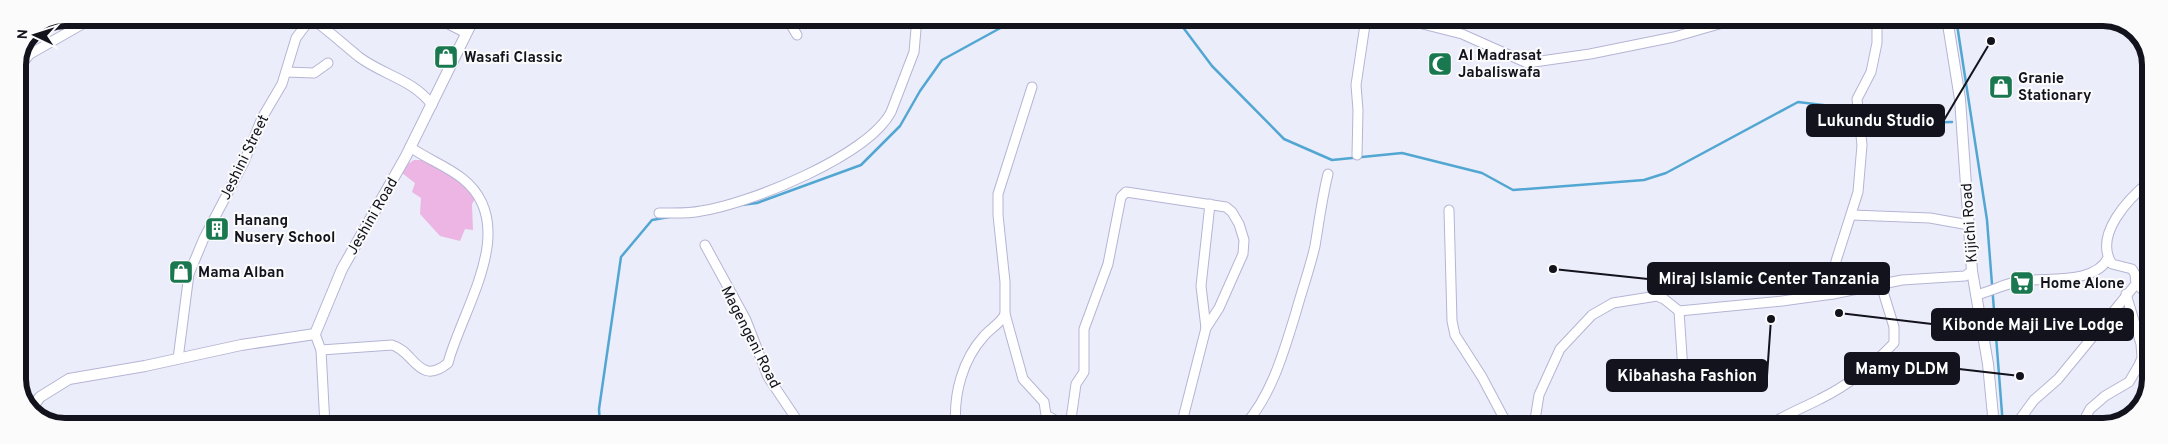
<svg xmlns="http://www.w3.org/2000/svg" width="2168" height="444" viewBox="0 0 2168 444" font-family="Overpass,sans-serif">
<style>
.green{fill:#edb5e3}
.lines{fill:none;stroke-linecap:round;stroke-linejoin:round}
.stream{stroke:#52a6d2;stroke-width:2.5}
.minor-casing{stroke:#b4b5d4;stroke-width:11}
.tertiary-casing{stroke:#b4b5d4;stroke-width:12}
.minor{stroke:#fff;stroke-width:9}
.tertiary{stroke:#fff;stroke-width:10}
.labels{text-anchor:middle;stroke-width:4;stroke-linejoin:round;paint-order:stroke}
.poi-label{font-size:15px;font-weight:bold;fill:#13131e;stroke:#fbfbfb;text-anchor:start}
.street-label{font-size:15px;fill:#13131e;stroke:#fbfbfb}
.rim{fill:none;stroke:#13131e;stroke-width:6}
.leader{fill:none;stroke:#13131e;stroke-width:2}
.callout-dot{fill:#13131e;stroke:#fbfbfb;stroke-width:2}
.callout{fill:#13131e;stroke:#13131e;stroke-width:2}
.callout-label{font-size:16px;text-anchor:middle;font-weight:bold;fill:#fff}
</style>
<rect width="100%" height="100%" fill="#ecedfa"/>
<polygon class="green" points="414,160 426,160 458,176 475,199 472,204 473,230 465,229 460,241 440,236 420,214 421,198 412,192 415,183 402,173 408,164"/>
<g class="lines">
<g class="stream">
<polyline points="1176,18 1212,66 1284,139 1332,160 1402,153 1482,173 1513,190 1644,180 1666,173 1798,102 1856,109"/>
<polyline points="1956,18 1987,220 2003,426"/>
<polyline points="1861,115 1870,124 1952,122"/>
<polyline points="741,205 757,203 861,165 900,126 920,91 942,60 1004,26 1048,18"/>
<polyline points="600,426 599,409 621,257 652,220 669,217"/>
</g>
<defs>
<g id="minor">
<path d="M 311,18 C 328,30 343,44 359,57 C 383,75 414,80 432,105"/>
<polyline points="437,18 466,33"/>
<polyline points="787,18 797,35"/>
<polyline points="1399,18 1462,34 1527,63 1590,54 1674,37 1740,18"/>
<path d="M 1824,18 C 1849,25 1873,25 1897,18"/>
<polyline points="18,68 30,54 93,18"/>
<polyline points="286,72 314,73 328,63"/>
<polyline points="1357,155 1358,110 1356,85 1366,18"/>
<polyline points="1449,210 1452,321 1455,335 1482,377 1508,426"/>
<path d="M 659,213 C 672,213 687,214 701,211 C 749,204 868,156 891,112 L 914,52 L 917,18"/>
<polyline points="1852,215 1930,218 1969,225"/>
<polyline points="705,245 746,320 768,377 801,426"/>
<polyline points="2136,284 2150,296"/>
<polyline points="1833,294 1836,261 1858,192 1862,145 1857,99 1871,72 1877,43 1877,24"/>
<path d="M 1976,295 C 1989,292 2002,285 2016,282 C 2043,276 2094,286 2108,258"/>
<polyline points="1679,311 1782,301 1833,294 1902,280 1965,276 1972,271"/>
<polyline points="1679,311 1683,371 1686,376 1701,377 1729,366"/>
<polyline points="1005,314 1023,379 1044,402 1046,415 1060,423 1059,426"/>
<polyline points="1206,328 1201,286 1210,204"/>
<polyline points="315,334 321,350 325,426"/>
<path d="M 321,350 L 392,345 C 414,351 419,387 448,363 C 462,309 521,226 463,179 C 447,166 427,159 410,147"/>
<polyline points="178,359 189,274 204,238 244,162 262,118 282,84 296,38 311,18"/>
<path d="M 956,426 C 953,394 963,359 984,336 C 990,329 1002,322 1005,314 L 1005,282 L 998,215 L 998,194 L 1032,87"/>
<polyline points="1065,426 1071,419 1076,384 1084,372 1084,329 1108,264 1121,197 1126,192 1226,207 1232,212 1239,224 1244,240 1243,254 1219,308 1206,328 1181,426"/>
<path d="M 1244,426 C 1272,395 1284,351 1296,312 C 1302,290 1310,268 1315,246 C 1319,222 1322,198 1328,174"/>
<polyline points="1534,426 1539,395 1560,349 1592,315 1613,303 1657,296 1664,299 1679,311"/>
<path d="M 1768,426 C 1786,414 1801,409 1820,399 C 1847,386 1873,365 1894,343 L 1894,327 L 1881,285"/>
<path d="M 2015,426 L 2034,400 L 2058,379 L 2136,284 L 2135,274 L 2132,269 L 2112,264 C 2093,235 2129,198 2150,181"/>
<polyline points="2081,426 2090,409 2105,396 2129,382 2139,365 2142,358 2141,344 2126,294"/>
</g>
<g id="tertiary">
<polyline points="1947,18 1960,99 1972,271 1988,364 1994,426"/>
<polyline points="30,410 40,397 69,379 145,366 241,345 315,334 342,269 406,156 474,18"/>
</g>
</defs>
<use href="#minor" class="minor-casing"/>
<use href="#tertiary" class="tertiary-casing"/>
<use href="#minor" class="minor"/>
<use href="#tertiary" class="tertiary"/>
</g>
<defs>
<symbol id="shop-square" viewBox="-11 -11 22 22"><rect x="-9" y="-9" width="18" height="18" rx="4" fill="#19784f" stroke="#fbfbfb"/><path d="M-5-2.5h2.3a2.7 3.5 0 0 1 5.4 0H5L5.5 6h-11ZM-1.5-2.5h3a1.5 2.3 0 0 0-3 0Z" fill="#fff"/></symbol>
<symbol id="mosque-square" viewBox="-11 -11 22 22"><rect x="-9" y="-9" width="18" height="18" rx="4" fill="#19784f" stroke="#fbfbfb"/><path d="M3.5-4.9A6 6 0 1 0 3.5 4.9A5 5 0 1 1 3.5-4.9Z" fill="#fff"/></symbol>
<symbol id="building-square" viewBox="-11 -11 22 22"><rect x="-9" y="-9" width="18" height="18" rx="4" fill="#19784f" stroke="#fbfbfb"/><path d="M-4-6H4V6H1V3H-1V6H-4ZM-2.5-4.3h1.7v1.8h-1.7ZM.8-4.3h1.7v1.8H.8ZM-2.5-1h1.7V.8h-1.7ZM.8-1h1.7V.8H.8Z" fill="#fff"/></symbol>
<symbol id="supermarket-square" viewBox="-11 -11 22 22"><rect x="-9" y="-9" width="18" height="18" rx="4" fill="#19784f" stroke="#fbfbfb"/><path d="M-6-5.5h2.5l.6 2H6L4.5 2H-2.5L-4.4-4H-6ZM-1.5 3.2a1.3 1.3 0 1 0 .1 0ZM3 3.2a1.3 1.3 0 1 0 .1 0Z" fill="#fff"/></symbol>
</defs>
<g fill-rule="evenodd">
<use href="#shop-square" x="432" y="43" width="28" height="28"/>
<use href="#mosque-square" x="1426" y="50" width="28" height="28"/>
<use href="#shop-square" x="1987" y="73" width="28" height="28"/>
<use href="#building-square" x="203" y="215" width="28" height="28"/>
<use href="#shop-square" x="167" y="258" width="28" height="28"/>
<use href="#supermarket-square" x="2008" y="269" width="28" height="28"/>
</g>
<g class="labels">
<g class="poi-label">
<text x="1458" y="60">Al Madrasat<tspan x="1458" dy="17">Jabaliswafa</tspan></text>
<text x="464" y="62">Wasafi Classic</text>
<text x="2018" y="83">Granie<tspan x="2018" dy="17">Stationary</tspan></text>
<text x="234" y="225">Hanang<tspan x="234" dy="17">Nusery School</tspan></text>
<text x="198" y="277">Mama Alban</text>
<text x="2040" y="288">Home Alone</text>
</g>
<g class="street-label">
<text transform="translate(244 157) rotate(-64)" y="5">Jeshini Street</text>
<text transform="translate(372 216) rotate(-60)" y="5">Jeshini Road</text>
<text transform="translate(1969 223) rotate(-94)" y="5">Kijichi Road</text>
<text transform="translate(751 337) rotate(63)" y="5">Magengeni Road</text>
</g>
</g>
<path d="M0 0H2168V444H0ZM65 26H2103A39 39 0 0 1 2142 65V379A39 39 0 0 1 2103 418H65A39 39 0 0 1 26 379V65A39 39 0 0 1 65 26Z" fill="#fbfbfb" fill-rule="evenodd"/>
<path class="rim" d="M65 26H2103A39 39 0 0 1 2142 65V379A39 39 0 0 1 2103 418H65A39 39 0 0 1 26 379V65A39 39 0 0 1 65 26Z"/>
<path class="leader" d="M1991 41L1944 120M1553 269L1648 279M1839 313L1932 324M2020 376L1959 369M1771 319L1767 376"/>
<g class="callout-dot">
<circle cx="1991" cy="41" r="5"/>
<circle cx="1553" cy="269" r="5"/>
<circle cx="1839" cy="313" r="5"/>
<circle cx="2020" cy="376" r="5"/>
<circle cx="1771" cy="319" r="5"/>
</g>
<g class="callout">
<rect x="1807" y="105" width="137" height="31" rx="5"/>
<rect x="1648" y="263" width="241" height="31" rx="5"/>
<rect x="1932" y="309" width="201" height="31" rx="5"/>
<rect x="1845" y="353" width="114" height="31" rx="5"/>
<rect x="1607" y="360" width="160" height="31" rx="5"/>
</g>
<g class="callout-label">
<text x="1876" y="126">Lukundu Studio</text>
<text x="1769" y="284">Miraj Islamic Center Tanzania</text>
<text x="2033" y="330">Kibonde Maji Live Lodge</text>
<text x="1902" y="374">Mamy DLDM</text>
<text x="1687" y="381">Kibahasha Fashion</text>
</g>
<g transform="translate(35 35) rotate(274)" stroke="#fbfbfb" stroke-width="4" paint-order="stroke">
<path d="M0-4L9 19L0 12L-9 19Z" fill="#13131e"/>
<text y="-8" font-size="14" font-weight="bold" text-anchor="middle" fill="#13131e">N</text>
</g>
</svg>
